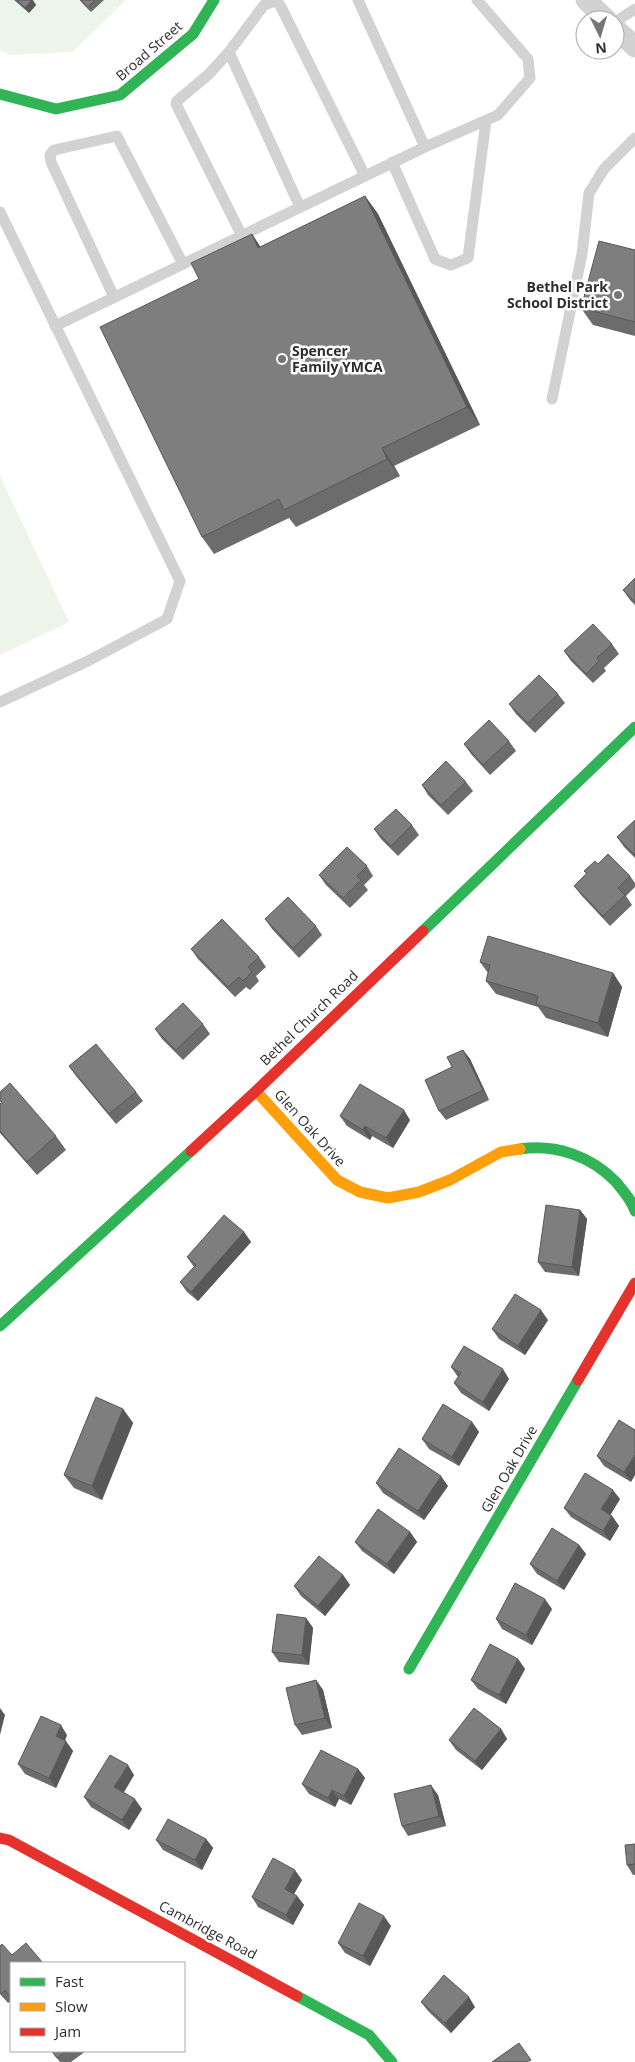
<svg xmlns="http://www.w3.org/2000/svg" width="635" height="2062" viewBox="0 0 635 2062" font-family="'Open Sans',sans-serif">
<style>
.green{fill:#edf5ea}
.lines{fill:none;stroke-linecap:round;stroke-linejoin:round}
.lane{stroke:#d2d2d2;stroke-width:11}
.street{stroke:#d2d2d2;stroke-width:21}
.fast{stroke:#30b455;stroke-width:11}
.slow{stroke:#ff9f0a;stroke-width:11}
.jam{stroke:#e5322d;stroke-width:11}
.wall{fill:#6c6c6c}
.shaded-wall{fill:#585858}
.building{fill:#7e7e7e;stroke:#585858}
.poi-dot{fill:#767676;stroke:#fff;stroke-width:2}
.labels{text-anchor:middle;stroke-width:5;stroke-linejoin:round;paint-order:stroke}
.street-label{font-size:14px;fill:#2d2d2d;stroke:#fff}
.poi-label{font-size:14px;font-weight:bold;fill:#2d2d2d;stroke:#fff;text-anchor:end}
</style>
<rect width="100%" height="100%" fill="#fff"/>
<g class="green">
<polygon points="0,0 126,0 72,52 10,55 0,50"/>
<polygon points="0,476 69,622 0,655"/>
</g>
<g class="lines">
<g class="lane">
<polyline points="615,22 635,9"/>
<polyline points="229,52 300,207"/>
<polyline points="425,147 498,115 530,78 528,59 477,0"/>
<polyline points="392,162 435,259 451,265 468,258 486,121"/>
<polyline points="0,212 180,581 167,619 88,661 0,702"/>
<polyline points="242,236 176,104 177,101 209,74 229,52 264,5 275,1 280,5 365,176"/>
<polyline points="114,297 51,162 50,155 54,150 117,136 183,264"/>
<polyline points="55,326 425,147 358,0"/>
<polyline points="552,399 582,254 589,193 604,169 635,138"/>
</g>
<g class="street">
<polyline points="586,0 607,20"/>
<polyline points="615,28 635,47"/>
</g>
<g class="fast">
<polyline points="0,94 56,109 120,95 193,34 214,0"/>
<polyline points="423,931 635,727"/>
<path d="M 520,1149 C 556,1144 591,1156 616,1182 C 624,1192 631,1199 635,1211"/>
<polyline points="0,1326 191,1151"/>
<polyline points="409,1669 578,1380"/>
<polyline points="297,1996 369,2035 392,2062"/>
</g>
<polyline class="slow" points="256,1091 337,1180 360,1192 388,1198 419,1192 450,1180 501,1152 520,1149"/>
<g class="jam">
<polyline points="191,1151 256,1091 423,931"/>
<polyline points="578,1380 635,1283"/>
<polyline points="0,1838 9,1840 297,1996"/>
</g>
</g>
<g class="wall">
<polygon points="14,0 33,0 36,5 29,13"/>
<polygon points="80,0 104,0 91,12 83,4"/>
<polygon points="365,196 378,214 480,425 394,466 400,476 296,527 289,518 214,554 202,537 199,279 252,234 260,247"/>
<polygon points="635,250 635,336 593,325 581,308"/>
<polygon points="635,578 635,605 630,600 623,590"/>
<polygon points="612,644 619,654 604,668 606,671 593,683 571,661 564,651"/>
<polygon points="558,694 565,703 535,733 516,714 509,704"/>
<polygon points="509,741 516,751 490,775 471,754 464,744"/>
<polygon points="466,782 473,791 448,815 428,795 422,785"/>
<polygon points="635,820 635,858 624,847 617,837"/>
<polygon points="412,825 419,835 398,856 381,839 374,829"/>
<polygon points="598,864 630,876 635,883 635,887 626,896 632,905 610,926 581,895 574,886 587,874 584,871"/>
<polygon points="367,866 373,876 364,885 368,890 350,908 326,885 319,875"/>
<polygon points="265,919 316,926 322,935 299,958 272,929"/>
<polygon points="191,949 259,957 266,967 256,976 259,981 250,990 246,987 235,997 198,959"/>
<polygon points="480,962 613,973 622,987 608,1037 546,1018 538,1007 496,994 486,981 488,973"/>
<polygon points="203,1024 210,1034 183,1060 162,1039 155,1029"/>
<polygon points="463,1050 470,1059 489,1100 446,1120 439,1111 452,1067"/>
<polygon points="69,1066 136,1092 143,1101 116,1124 76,1076"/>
<polygon points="0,1092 56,1136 66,1150 37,1175 0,1133 0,1104 1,1103 0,1101"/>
<polygon points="340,1116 410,1120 393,1148 372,1136 370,1140 347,1126"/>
<polygon points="580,1210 587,1219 579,1276 545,1272 538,1262"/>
<polygon points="244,1232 251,1242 198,1301 187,1292 180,1282 194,1267 187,1257"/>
<polygon points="548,1320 525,1355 499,1339 492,1329"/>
<polygon points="451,1367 509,1379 489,1411 461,1393 454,1383 458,1377"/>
<polygon points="123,1409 133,1423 102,1500 74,1488 64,1475"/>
<polygon points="619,1420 631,1482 604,1466 597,1456"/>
<polygon points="472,1422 479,1432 459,1466 429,1449 422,1439"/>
<polygon points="376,1483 448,1486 424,1520 383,1493"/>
<polygon points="620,1499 610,1515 612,1516 619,1526 610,1541 571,1517 564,1508"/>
<polygon points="410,1532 417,1542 394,1574 362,1551 355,1542"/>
<polygon points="579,1545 586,1554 564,1590 537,1574 530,1564"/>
<polygon points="343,1575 350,1585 325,1616 301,1596 294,1586"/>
<polygon points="552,1609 532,1645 502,1629 496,1619"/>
<polygon points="306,1618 313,1628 309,1665 279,1662 272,1652"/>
<polygon points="518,1659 525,1669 506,1704 478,1689 471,1680"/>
<polygon points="316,1680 323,1690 332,1728 302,1735 295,1725"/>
<polygon points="501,1729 507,1739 482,1770 456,1750 449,1740"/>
<polygon points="67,1735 65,1741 73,1751 56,1788 25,1774 18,1764"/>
<polygon points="358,1769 365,1778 351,1805 339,1799 335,1807 309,1794 302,1784"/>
<polygon points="134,1775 124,1792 142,1809 129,1830 91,1807 84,1797"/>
<polygon points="438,1795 446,1826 408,1836 402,1826"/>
<polygon points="206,1839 213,1848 202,1870 163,1850 156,1840"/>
<polygon points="635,1844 635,1875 633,1875 627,1865"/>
<polygon points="302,1880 294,1894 297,1896 304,1905 293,1925 258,1907 252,1897"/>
<polygon points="391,1926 370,1966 345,1953 338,1943"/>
<polygon points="0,1946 12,1955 11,2001 8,2003 0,1994"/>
<polygon points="421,2002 475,2007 451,2033 428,2011"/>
<polygon points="51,2051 86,2051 71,2062 60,2062"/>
</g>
<g class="shaded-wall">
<polygon points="32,0 36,5 29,13 25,8"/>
<polygon points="365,196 378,214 480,425 467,407"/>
<polygon points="252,234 264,252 258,248"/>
<polygon points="382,448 394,466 400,476 387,459"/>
<polygon points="613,973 622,987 608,1037 598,1023"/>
<polygon points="463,1050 470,1059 489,1100 483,1090"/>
<polygon points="404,1110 410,1120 393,1148 386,1138"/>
<polygon points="365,1126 372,1136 370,1140 363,1130"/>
<polygon points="580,1210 587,1219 579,1276 572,1267"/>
<polygon points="244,1232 251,1242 198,1301 191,1292"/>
<polygon points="541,1310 548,1320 525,1355 518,1346"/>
<polygon points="503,1369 509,1379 489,1411 483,1402"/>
<polygon points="123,1409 133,1423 102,1500 92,1486"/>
<polygon points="472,1422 479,1432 459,1466 452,1457"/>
<polygon points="635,1455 635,1475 631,1482 624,1472"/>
<polygon points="441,1476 448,1486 424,1520 418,1511"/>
<polygon points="613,1490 620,1499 608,1519 601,1509"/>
<polygon points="612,1516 619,1526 610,1541 603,1531"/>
<polygon points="410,1532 417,1542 394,1574 387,1564"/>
<polygon points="579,1545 586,1554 564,1590 557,1581"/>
<polygon points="343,1575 350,1585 325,1616 318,1606"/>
<polygon points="545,1599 552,1609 532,1645 526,1635"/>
<polygon points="306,1618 313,1628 309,1665 302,1655"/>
<polygon points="518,1659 525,1669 506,1704 499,1695"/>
<polygon points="316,1680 323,1690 332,1728 325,1718"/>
<polygon points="0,1708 5,1715 0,1735"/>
<polygon points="61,1725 67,1735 62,1746 56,1736"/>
<polygon points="501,1729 507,1739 482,1770 475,1761"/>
<polygon points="66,1741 73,1751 56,1788 49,1778"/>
<polygon points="128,1765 134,1775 121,1797 114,1787"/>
<polygon points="358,1769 365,1778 351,1805 344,1796"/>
<polygon points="431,1785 438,1795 446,1826 439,1816"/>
<polygon points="332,1790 339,1799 335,1807 328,1798"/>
<polygon points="135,1799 142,1809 129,1830 122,1820"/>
<polygon points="206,1839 213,1848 202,1870 195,1860"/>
<polygon points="295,1870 302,1880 291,1899 285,1889"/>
<polygon points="297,1896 304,1905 293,1925 286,1915"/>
<polygon points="384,1916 391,1926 370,1966 363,1956"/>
<polygon points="469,1997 475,2007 451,2033 445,2023"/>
</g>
<g class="building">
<polygon points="17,0 32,0 25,8"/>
<polygon points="80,0 95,0 88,7"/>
<polygon points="365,196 467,407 382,448 387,459 284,510 279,499 202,537 100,327 199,279 191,263 252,234 258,248"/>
<polygon points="599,241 635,250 635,322 581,308"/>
<polygon points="635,578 635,602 623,590"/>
<polygon points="593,624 612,644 597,658 599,661 586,674 564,651"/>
<polygon points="539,675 558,694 528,723 509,704"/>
<polygon points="489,720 509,741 483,765 464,744"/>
<polygon points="446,761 466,782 441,805 422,785"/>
<polygon points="396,809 412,825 391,846 374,829"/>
<polygon points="635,820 635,855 617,837"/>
<polygon points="347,847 367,866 357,876 361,880 343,898 319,875"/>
<polygon points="608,854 630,876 618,888 625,895 603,916 574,886 587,873 584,871 595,861 598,864"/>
<polygon points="288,897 316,926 293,948 265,919"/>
<polygon points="222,919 259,957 248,967 252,972 243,981 239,977 228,987 191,949"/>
<polygon points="488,936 613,973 598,1023 536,1004 538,996 486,981 490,965 480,962"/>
<polygon points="183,1003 203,1024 176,1050 155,1029"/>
<polygon points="96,1044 136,1092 109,1114 69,1066"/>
<polygon points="463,1050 483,1090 439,1111 425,1080 452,1067 447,1057"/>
<polygon points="10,1083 56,1136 27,1162 0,1131 0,1104 2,1102 0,1100 0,1092"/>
<polygon points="360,1084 404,1110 386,1138 365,1126 363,1130 340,1116"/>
<polygon points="546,1205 580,1210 572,1267 538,1262"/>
<polygon points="224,1215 244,1232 191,1292 180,1282 196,1265 187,1257"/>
<polygon points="515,1294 541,1310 518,1346 492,1329"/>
<polygon points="464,1346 503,1369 483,1402 454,1383 461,1373 451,1367"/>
<polygon points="96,1397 123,1409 92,1486 64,1475"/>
<polygon points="443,1404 472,1422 452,1457 422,1439"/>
<polygon points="619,1420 635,1430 635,1455 624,1472 597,1456"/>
<polygon points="399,1448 441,1476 418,1511 376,1483"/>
<polygon points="585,1473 613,1490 601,1509 612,1516 603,1531 564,1508"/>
<polygon points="378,1509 410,1532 387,1564 355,1542"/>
<polygon points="552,1528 579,1545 557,1581 530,1564"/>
<polygon points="319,1556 343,1575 318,1606 294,1586"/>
<polygon points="515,1583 545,1599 526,1635 496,1619"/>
<polygon points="277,1614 306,1618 302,1655 272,1652"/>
<polygon points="490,1644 518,1659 499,1695 471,1680"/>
<polygon points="316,1680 325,1718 295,1725 286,1688"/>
<polygon points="474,1708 501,1729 475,1761 449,1740"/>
<polygon points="41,1716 61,1725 56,1736 66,1741 49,1778 18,1764"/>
<polygon points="321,1750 358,1769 344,1796 332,1790 328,1798 302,1784"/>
<polygon points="110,1755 128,1765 114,1787 135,1799 122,1820 84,1797"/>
<polygon points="431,1785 439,1816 402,1826 394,1794"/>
<polygon points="168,1819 206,1839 195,1860 156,1840"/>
<polygon points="635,1844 635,1864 627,1865 625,1845"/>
<polygon points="273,1858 295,1870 285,1889 297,1896 286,1915 252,1897"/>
<polygon points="359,1903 384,1916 363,1956 338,1943"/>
<polygon points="26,1943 43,1963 11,1963 11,1997 5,1990 1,1994 0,1992 0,1946 2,1944 12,1955"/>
<polygon points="444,1975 469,1997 445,2023 421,2002"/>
<polygon points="519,2043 531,2060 527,2062 492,2062"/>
<polygon points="52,2051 67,2051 57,2058"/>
</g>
<g class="poi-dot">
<circle cx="618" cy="295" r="5"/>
<circle cx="282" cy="359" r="5"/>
</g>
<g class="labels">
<g class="street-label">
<text transform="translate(149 51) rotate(-41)" y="5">Broad Street</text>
<text transform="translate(309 1018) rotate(-44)" y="5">Bethel Church Road</text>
<text transform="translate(310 1128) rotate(48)" y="5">Glen Oak Drive</text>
<text transform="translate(509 1469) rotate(-60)" y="5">Glen Oak Drive</text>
<text transform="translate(208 1930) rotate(28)" y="5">Cambridge Road</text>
</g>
<g class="poi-label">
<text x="608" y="292">Bethel Park<tspan x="608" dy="16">School District</tspan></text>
<text x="292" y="356" text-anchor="start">Spencer<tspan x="292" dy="16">Family YMCA</tspan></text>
</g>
</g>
<rect x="10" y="1962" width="175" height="90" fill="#ffffff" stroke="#ababab"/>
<rect x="20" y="1978" width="25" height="8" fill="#30b455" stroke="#ababab"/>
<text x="55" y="1987" font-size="15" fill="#2d2d2d">Fast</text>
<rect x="20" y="2003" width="25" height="8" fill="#ff9f0a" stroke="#ababab"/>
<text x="55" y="2012" font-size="15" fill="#2d2d2d">Slow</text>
<rect x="20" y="2028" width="25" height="8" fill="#e5322d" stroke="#ababab"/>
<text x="55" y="2037" font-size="15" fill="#2d2d2d">Jam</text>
<g transform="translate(600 35) rotate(175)"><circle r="24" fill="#ffffff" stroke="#ababab"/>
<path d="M0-4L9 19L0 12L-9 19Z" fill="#767676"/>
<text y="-8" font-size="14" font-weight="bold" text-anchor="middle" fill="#2d2d2d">N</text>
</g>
</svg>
